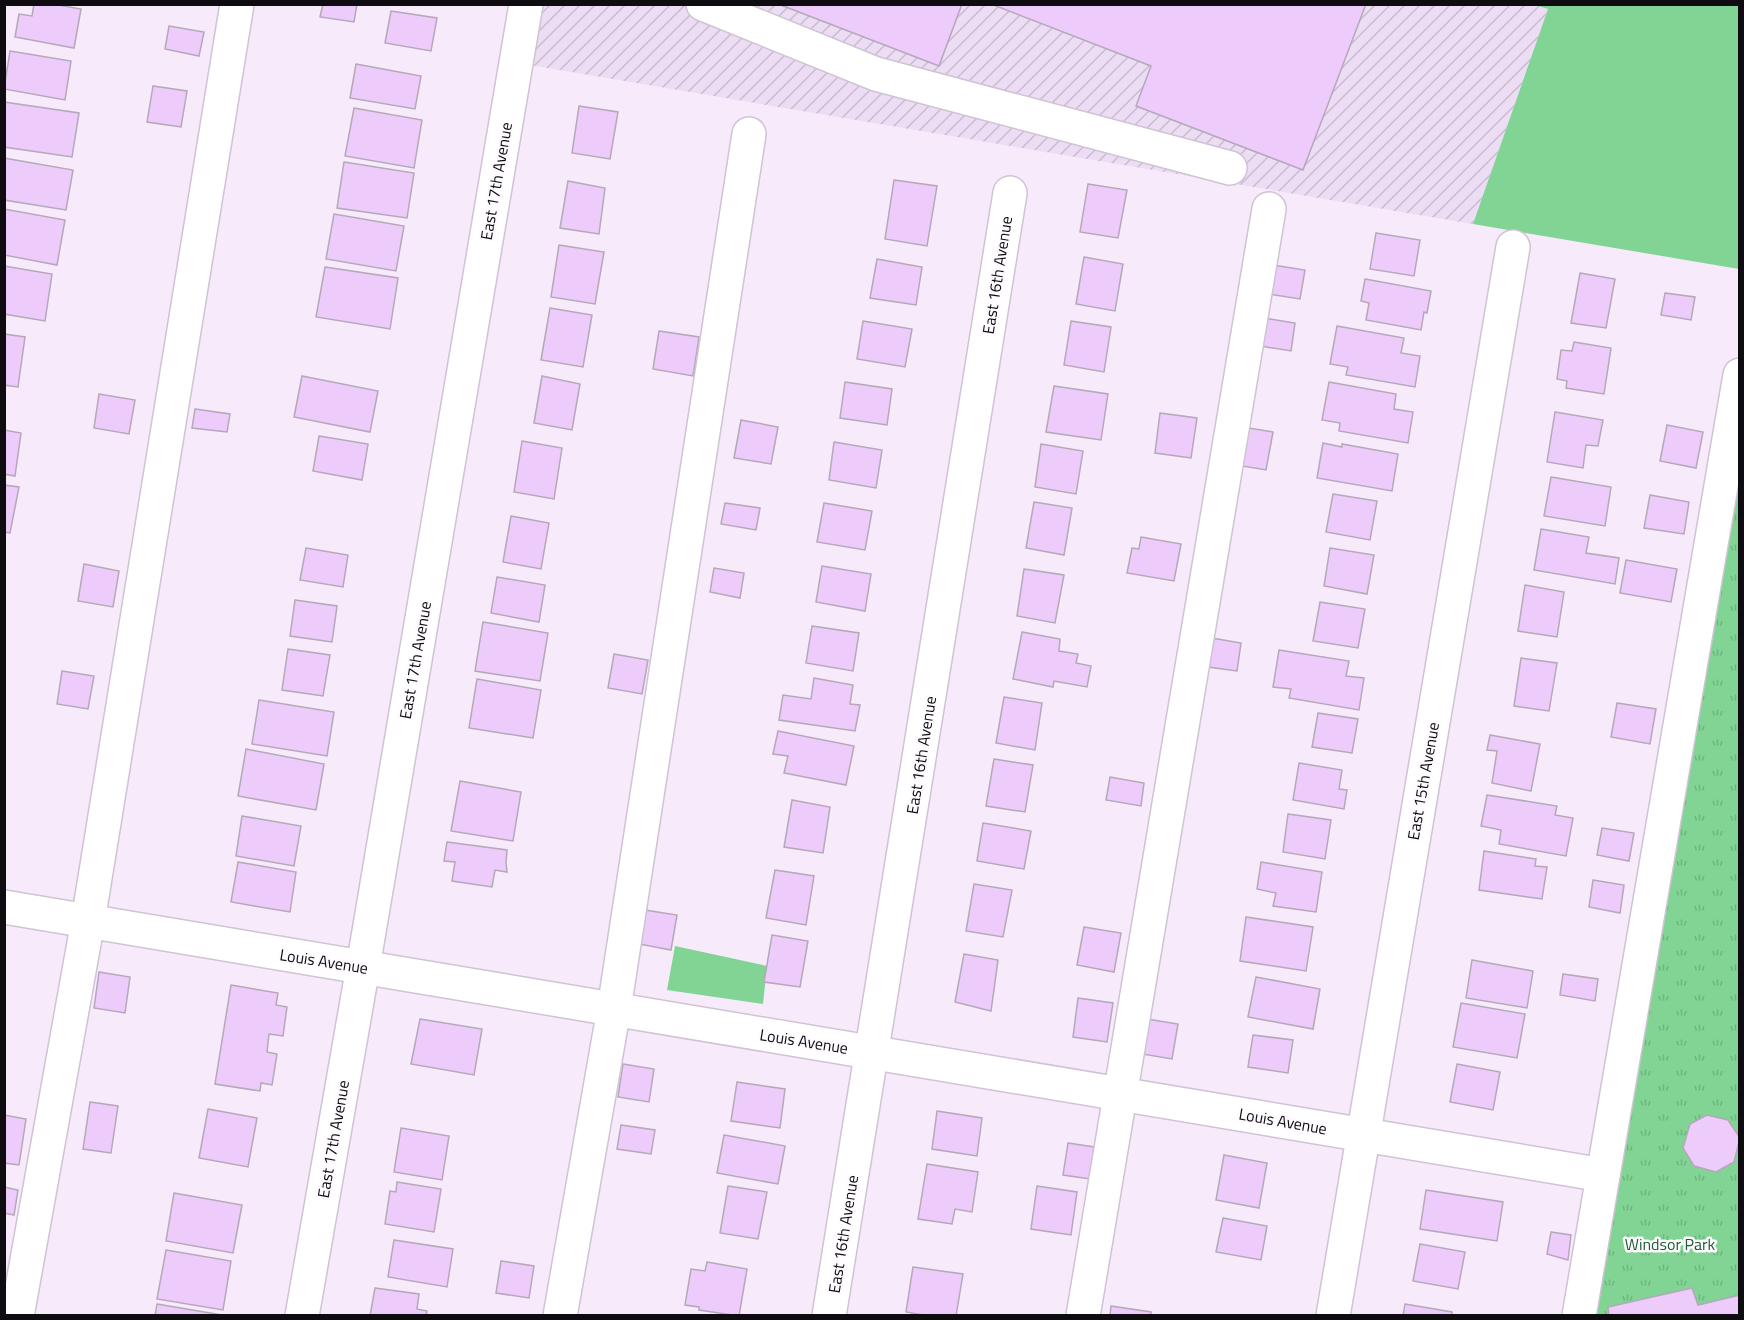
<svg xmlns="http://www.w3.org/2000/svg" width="1744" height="1320" viewBox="0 0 1744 1320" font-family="'Titillium Web',sans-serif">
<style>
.industrial{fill:url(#industrial-furrows)}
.grass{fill:#81d494}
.park{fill:url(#park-tufts)}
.building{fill:#edcbfb;stroke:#b4a8b9;stroke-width:1.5}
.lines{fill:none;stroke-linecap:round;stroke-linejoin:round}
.minor-casing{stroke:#cfc3d4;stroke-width:36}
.minor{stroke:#fff;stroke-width:33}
.labels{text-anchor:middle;stroke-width:5;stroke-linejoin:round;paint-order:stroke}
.street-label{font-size:16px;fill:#0f0c11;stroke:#fefbff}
.park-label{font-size:16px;fill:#1f5b31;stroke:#fefbff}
</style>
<defs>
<pattern id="industrial-furrows" width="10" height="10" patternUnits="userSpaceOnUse" patternTransform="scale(1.5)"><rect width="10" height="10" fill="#edddf4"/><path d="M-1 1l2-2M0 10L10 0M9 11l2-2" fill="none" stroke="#cabcd0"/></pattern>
<pattern id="park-tufts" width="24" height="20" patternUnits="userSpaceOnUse" patternTransform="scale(1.5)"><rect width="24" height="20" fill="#81d494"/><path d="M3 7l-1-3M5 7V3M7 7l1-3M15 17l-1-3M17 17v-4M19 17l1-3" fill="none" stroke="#6eb57f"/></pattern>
</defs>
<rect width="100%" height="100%" fill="#f6eafb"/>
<polygon class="industrial" points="1535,4 1548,9 1473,224 518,63 526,5"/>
<g class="grass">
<polygon points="1535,5 1739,5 1739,269 1473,224 1548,9"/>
<polygon points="675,946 767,966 763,1004 667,990"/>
</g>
<polygon class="park" points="1729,483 1739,484 1739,1315 1588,1316"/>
<g class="building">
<polygon points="34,4 53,4 81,9 74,48 15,37 19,14 32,16"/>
<polygon points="323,4 357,4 354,22 320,17"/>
<polygon points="778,4 962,4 939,66"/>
<polygon points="991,4 1366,4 1303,170 1136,106 1151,66"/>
<polygon points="391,11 437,18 431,51 385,43"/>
<polygon points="169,26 204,32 199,56 165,49"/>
<polygon points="10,51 71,61 65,100 4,89"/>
<polygon points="356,64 421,76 415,109 350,98"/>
<polygon points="153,86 187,91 181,127 147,122"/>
<polygon points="4,102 79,113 72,157 4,147"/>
<polygon points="579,106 618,112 610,159 572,153"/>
<polygon points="354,108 422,120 414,168 345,156"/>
<polygon points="4,158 73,170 66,210 4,200"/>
<polygon points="344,162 414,173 407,218 337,208"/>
<polygon points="894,180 937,186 927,246 885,239"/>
<polygon points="568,181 605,188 599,234 560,228"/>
<polygon points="1088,184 1127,190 1118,238 1080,232"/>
<polygon points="4,209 65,220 57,265 4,255"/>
<polygon points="334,214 404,226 396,271 326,259"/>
<polygon points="1376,233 1420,240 1414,276 1370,269"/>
<polygon points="559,245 604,252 595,304 551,297"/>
<polygon points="1084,257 1123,264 1115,311 1076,304"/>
<polygon points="877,259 922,267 916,305 870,298"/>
<polygon points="1273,265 1305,270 1300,299 1268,294"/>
<polygon points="4,266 52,274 45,321 4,314"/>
<polygon points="325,267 398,278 390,329 316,317"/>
<polygon points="1580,273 1615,279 1606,328 1571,323"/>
<polygon points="1365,279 1431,291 1427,313 1424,312 1421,330 1366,320 1369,303 1361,301"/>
<polygon points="1665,293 1695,297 1691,320 1661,315"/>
<polygon points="550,308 592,315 583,367 541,360"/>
<polygon points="1264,318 1295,323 1291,351 1260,346"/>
<polygon points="863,321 912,329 905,367 857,359"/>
<polygon points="1071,321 1111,327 1104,372 1064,365"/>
<polygon points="1337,326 1404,338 1401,353 1420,356 1415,387 1346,375 1348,367 1330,364"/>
<polygon points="659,331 699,337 693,376 653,369"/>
<polygon points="4,334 25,337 18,387 4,385"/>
<polygon points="1574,342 1611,348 1604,394 1566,388 1567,381 1557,379 1561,350 1572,351"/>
<polygon points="302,376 378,391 370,432 294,417"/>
<polygon points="542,376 580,384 572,430 534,423"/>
<polygon points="845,382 892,389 887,425 840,418"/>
<polygon points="1329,382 1396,394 1394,409 1413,412 1408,443 1339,431 1340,423 1322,420"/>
<polygon points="1054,386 1108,394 1101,440 1046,432"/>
<polygon points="99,394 135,400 129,434 94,428"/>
<polygon points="195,409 230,414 227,432 192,428"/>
<polygon points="1555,412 1603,420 1598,446 1586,445 1583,468 1547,462"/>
<polygon points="1160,413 1197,418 1191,458 1155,453"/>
<polygon points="741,420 778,427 771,464 734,458"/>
<polygon points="1667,425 1703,432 1696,468 1660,461"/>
<polygon points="1242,427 1273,432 1266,470 1236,465"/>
<polygon points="4,430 21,433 15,476 4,474"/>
<polygon points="319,436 368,444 362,480 313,471"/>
<polygon points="522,441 562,448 554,499 514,492"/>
<polygon points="834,442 882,450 876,488 829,480"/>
<polygon points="1323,443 1342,447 1342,444 1398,454 1392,491 1317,478"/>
<polygon points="1041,444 1083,451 1076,494 1035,487"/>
<polygon points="1551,477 1611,487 1605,526 1544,516"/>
<polygon points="4,485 19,487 10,533 4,532"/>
<polygon points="1333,494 1377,501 1370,540 1326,532"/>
<polygon points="1650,495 1689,502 1684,534 1644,528"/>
<polygon points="1034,502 1072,508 1064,555 1026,548"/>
<polygon points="725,503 760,508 756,530 721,524"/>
<polygon points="824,503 872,511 865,550 817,542"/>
<polygon points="511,516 549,523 541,569 503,562"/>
<polygon points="1541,529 1589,537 1586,553 1619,558 1615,584 1534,570"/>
<polygon points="1141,537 1181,544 1174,581 1127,573 1132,548 1139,549"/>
<polygon points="306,548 348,555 343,587 300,580"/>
<polygon points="1330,548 1374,555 1367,594 1324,586"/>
<polygon points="1626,560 1677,569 1671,602 1620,593"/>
<polygon points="84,564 119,571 113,607 78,601"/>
<polygon points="822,566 871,574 865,611 816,602"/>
<polygon points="714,568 744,573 740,598 710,592"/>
<polygon points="1024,569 1064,575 1055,623 1017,616"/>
<polygon points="497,577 545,585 539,622 491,613"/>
<polygon points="1525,585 1564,592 1557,637 1518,631"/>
<polygon points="295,600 337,606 332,642 290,636"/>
<polygon points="1320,602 1365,609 1358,648 1313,641"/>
<polygon points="483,622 548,633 540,681 475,671"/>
<polygon points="812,626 859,633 853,671 806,663"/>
<polygon points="1022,632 1060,639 1059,651 1078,654 1076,663 1091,666 1087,687 1054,681 1053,687 1013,679"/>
<polygon points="1212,638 1241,643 1237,671 1208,667"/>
<polygon points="288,649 330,655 323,696 282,690"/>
<polygon points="1279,650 1349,661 1346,676 1364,678 1359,710 1289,698 1291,689 1273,687"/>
<polygon points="614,654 648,660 642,694 608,688"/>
<polygon points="1521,658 1557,663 1549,711 1514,706"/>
<polygon points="62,671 94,676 88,709 57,704"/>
<polygon points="814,678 853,685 850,704 860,705 855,731 779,720 783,695 811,699"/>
<polygon points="477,679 541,690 533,738 469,728"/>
<polygon points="1004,697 1042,703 1035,750 996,743"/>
<polygon points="259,700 334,712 327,756 252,744"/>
<polygon points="1617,703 1656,709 1650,744 1611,737"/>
<polygon points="1318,713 1358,719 1352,753 1312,747"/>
<polygon points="778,731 854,746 846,785 784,773 788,756 773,754"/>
<polygon points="1490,735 1540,744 1531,791 1492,783 1497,751 1487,750"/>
<polygon points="246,749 324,764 316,810 238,796"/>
<polygon points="994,759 1033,765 1025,812 986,806"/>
<polygon points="1299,763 1342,770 1339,789 1347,790 1344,809 1293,800"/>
<polygon points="1110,777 1144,783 1141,806 1106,800"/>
<polygon points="460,781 521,792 513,841 451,831"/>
<polygon points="1487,795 1557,806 1555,815 1573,818 1566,856 1499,844 1501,830 1481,826"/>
<polygon points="792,800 830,807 823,853 784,847"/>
<polygon points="1288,814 1331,820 1325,859 1283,852"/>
<polygon points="242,816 301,826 294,866 236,856"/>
<polygon points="983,823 1031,831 1024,869 977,861"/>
<polygon points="1602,828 1634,833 1629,861 1597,855"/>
<polygon points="447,842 507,850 506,863 507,872 495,870 492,887 452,881 455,862 444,861"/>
<polygon points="1484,851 1536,859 1535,866 1547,867 1542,899 1479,890"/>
<polygon points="238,862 296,872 290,912 231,902"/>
<polygon points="1261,862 1322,872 1316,912 1273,906 1276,893 1257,889"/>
<polygon points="775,870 814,876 806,925 766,918"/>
<polygon points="1593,880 1624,885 1620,913 1589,907"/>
<polygon points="974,884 1012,890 1003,937 966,931"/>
<polygon points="645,910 677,915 671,950 639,944"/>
<polygon points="1246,917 1313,927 1306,971 1240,961"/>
<polygon points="1084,927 1121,933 1114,972 1077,965"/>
<polygon points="772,935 808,941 800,987 764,982"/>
<polygon points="964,954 998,960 991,1011 955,1002"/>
<polygon points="1472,960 1533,971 1527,1008 1466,998"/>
<polygon points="99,972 130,977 125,1013 94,1008"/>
<polygon points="1563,974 1598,979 1595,1001 1560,995"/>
<polygon points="1256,977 1320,989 1313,1029 1248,1017"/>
<polygon points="231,985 278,993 276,1005 287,1007 283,1036 269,1034 267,1052 277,1054 272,1085 261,1083 260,1091 215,1084"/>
<polygon points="1078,998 1113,1003 1107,1042 1073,1037"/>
<polygon points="1461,1003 1525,1014 1517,1058 1453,1047"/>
<polygon points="420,1019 482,1029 474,1075 411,1064"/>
<polygon points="1147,1019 1178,1024 1172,1059 1142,1054"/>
<polygon points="1253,1035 1293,1040 1288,1073 1248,1067"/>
<polygon points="623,1064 654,1069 649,1102 618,1097"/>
<polygon points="1457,1064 1500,1072 1493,1110 1450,1102"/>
<polygon points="737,1082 785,1089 780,1128 731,1121"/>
<polygon points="90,1102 118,1106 111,1153 83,1149"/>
<polygon points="208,1109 257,1118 248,1167 199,1158"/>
<polygon points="937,1111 982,1118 977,1156 932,1149"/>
<polygon points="4,1115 26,1119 19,1165 4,1163"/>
<polygon points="1707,1115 1728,1120 1740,1138 1734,1162 1716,1172 1694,1166 1683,1148 1690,1124"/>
<polygon points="621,1125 655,1130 651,1154 617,1149"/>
<polygon points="401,1128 449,1136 442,1180 394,1172"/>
<polygon points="724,1135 785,1146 778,1184 717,1173"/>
<polygon points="1068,1143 1094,1147 1090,1179 1063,1175"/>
<polygon points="1224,1155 1267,1163 1259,1208 1216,1200"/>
<polygon points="927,1164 978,1172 972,1212 955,1209 952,1224 918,1219"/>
<polygon points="397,1182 441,1189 434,1232 385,1224 390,1191 396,1192"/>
<polygon points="728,1186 767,1192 758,1239 720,1233"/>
<polygon points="1037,1186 1077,1192 1071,1235 1031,1229"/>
<polygon points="4,1187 18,1190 14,1215 4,1213"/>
<polygon points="1426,1190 1503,1202 1497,1241 1420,1229"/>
<polygon points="174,1193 242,1205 233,1253 166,1241"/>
<polygon points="1223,1218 1267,1226 1261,1260 1216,1252"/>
<polygon points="1551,1232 1571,1235 1568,1260 1547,1254"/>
<polygon points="394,1240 453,1249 447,1287 388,1277"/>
<polygon points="1420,1244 1465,1252 1458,1289 1413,1281"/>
<polygon points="166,1250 231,1261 223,1310 157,1299"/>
<polygon points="501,1261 534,1266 529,1298 496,1293"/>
<polygon points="707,1262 747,1269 739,1316 699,1310 699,1307 685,1305 691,1269 705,1271"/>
<polygon points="913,1267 963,1274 956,1316 929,1316 906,1312"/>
<polygon points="375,1288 419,1294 417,1309 427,1311 426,1316 370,1316"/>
<polygon points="1692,1288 1698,1305 1740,1295 1740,1316 1609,1316 1608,1307"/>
<polygon points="157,1304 222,1315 155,1316"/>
<polygon points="1405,1304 1452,1312 1452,1316 1403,1316"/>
<polygon points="1111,1306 1151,1312 1151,1316 1110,1316"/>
</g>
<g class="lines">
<defs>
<g id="minor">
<polyline points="703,4 876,74 1230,168"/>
<polyline points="4,907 1603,1175"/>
<polyline points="17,1316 88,921 237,4"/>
<polyline points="302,1316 363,967 526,4"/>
<polyline points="560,1316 614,1009 749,134"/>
<polyline points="829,1316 1010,193"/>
<polyline points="1083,1316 1269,209"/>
<polyline points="1333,1316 1513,247"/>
<polyline points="1579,1316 1740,375"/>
</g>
</defs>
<use href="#minor" class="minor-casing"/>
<use href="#minor" class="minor"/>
</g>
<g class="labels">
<g class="street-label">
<text transform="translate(496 181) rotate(-80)" y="6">East 17th Avenue</text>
<text transform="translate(997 275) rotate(-81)" y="6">East 16th Avenue</text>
<text transform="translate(415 660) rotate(-80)" y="6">East 17th Avenue</text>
<text transform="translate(921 755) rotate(-81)" y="6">East 16th Avenue</text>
<text transform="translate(1423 781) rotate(-80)" y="6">East 15th Avenue</text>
<text transform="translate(324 961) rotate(9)" y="6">Louis Avenue</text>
<text transform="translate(804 1041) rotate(9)" y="6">Louis Avenue</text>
<text transform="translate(1283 1121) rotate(10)" y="6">Louis Avenue</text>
<text transform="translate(333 1139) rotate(-80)" y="6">East 17th Avenue</text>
<text transform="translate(843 1234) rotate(-81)" y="6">East 16th Avenue</text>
</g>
<g class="park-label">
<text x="1670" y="1250">Windsor Park</text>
</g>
</g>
<rect width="1744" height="1320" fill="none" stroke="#0f0c11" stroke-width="12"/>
</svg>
